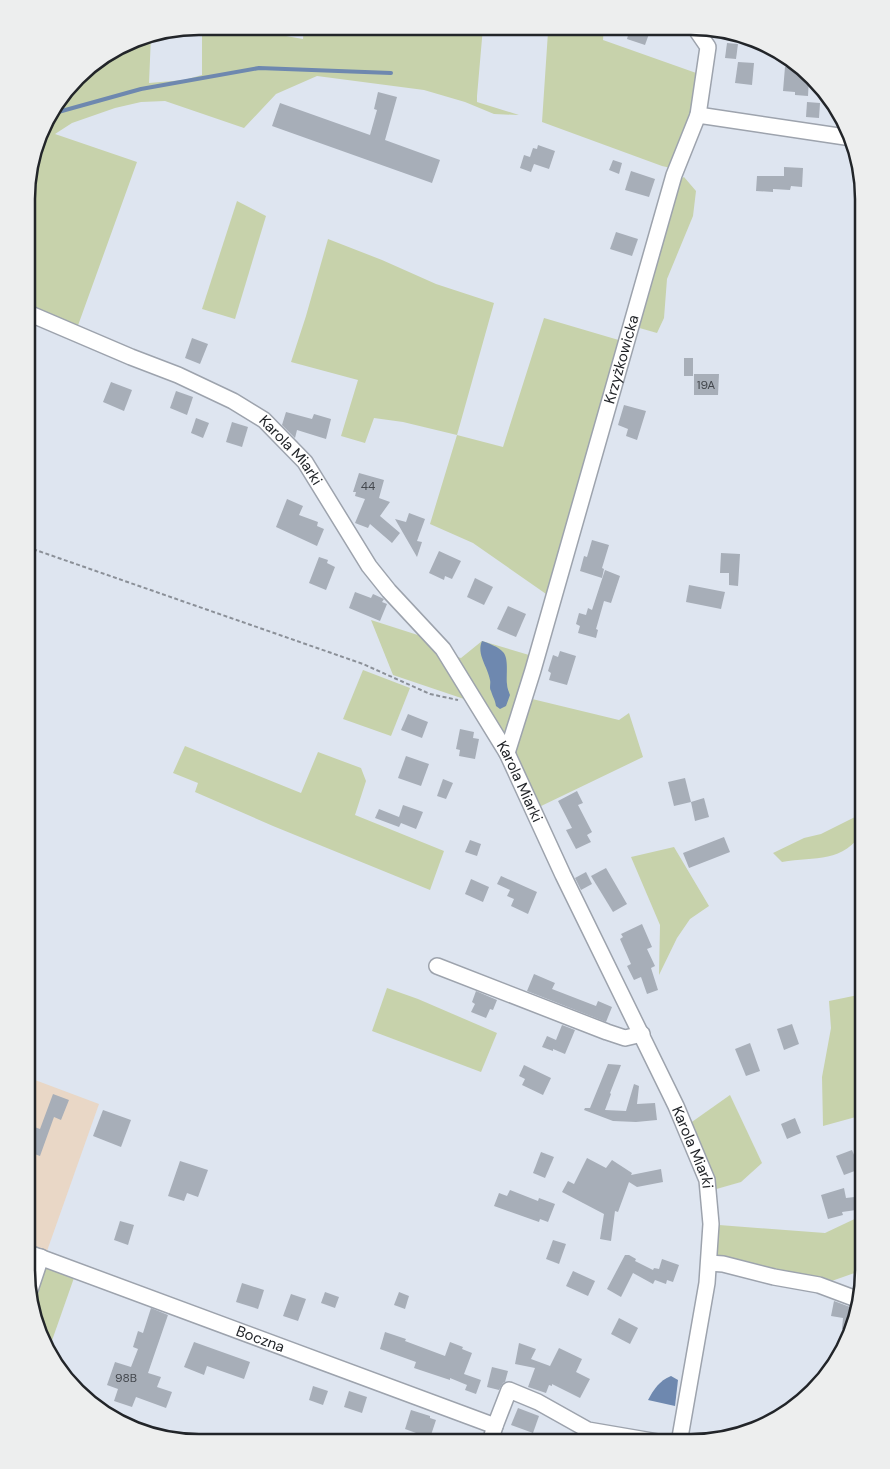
<svg xmlns="http://www.w3.org/2000/svg" width="890" height="1469" viewBox="0 0 890 1469" font-family="'DM Sans',sans-serif">
<style>
.commercial{fill:#e9d7c6}
.green{fill:#c7d2ab}
.water{fill:#6e88af}
.lines{fill:none;stroke-linecap:round;stroke-linejoin:round}
.stream{stroke:#6e88af;stroke-width:4}
.building{fill:#a7aeb8}
.minor-casing{stroke:#9da3ad;stroke-width:18}
.path{stroke:#8b9098;stroke-width:2;stroke-dasharray:4 2.5;stroke-linecap:butt}
.minor{stroke:#fff;stroke-width:15}
.labels{text-anchor:middle;stroke-width:5;stroke-linejoin:round;paint-order:stroke}
.number-label{font-size:12px;fill:#43474d}
.street-label{font-size:15px;fill:#222529;stroke:#fff}
.rim{fill:none;stroke:#222529;stroke-width:2.5}
</style>
<rect width="100%" height="100%" fill="#dee5f0"/>
<polygon class="commercial" points="27,1077 99,1104 47,1251 26,1244"/>
<g class="green">
<polygon points="202,26 287,27 286,36 303,39 304,27 483,27 477,96 477,102 519,115 494,114 465,102 424,90 317,76 276,94 244,128 165,101 141,102 115,108 72,123 55,134 137,162 76,331 28,310 28,177 44,122 85,69 133,39 151,36 149,83 184,80 202,75"/>
<polygon points="576,27 604,27 603,40 699,74 690,119 671,168 662,166 542,122 548,32 575,35"/>
<polygon points="684,177 696,191 693,216 667,279 664,318 657,333 636,327 679,180"/>
<polygon points="237,201 266,216 235,319 202,309"/>
<polygon points="328,239 382,260 436,284 494,303 457,435 503,447 544,318 622,341 549,596 473,543 430,524 457,435 403,422 374,418 365,443 341,436 358,380 291,362 306,316"/>
<polygon points="371,620 424,637 441,652 470,701 393,675"/>
<polygon points="482,641 529,655 506,742 454,656 461,658"/>
<polygon points="363,670 410,688 391,736 343,719"/>
<polygon points="528,698 619,720 629,713 643,757 537,808 511,752"/>
<path d="M 864,738 L 864,830 C 843,864 816,856 782,862 L 773,853 L 804,838 L 821,834 L 857,816 L 862,792 L 857,764 Z"/>
<polygon points="185,746 301,793 318,752 361,768 366,781 355,815 444,851 430,890 273,826 195,792 198,783 173,773"/>
<polygon points="674,847 709,906 690,919 677,938 659,975 660,925 631,857"/>
<polygon points="387,988 418,999 497,1033 481,1072 372,1031"/>
<polygon points="863,994 863,1115 823,1126 822,1077 831,1028 829,1001"/>
<polygon points="730,1095 762,1163 741,1182 713,1190 689,1124"/>
<polygon points="863,1215 863,1270 826,1283 715,1256 719,1225 825,1233"/>
<polygon points="43,1263 75,1275 49,1349 39,1336 32,1298"/>
</g>
<g class="water">
<path d="M 482,641 C 488,643 499,647 503,652 C 509,658 506,675 507,684 C 507,688 509,692 510,695 L 506,706 L 500,709 L 496,706 C 495,699 493,698 491,691 C 489,688 491,683 490,680 C 488,667 476,654 482,641 Z"/>
<path d="M 671,1376 L 678,1380 L 675,1406 L 648,1400 C 654,1389 659,1381 671,1376 Z"/>
</g>
<g class="lines">
<polyline class="stream" points="51,114 141,89 259,68 391,73"/>
</g>
<g class="building">
<polygon points="630,28 651,28 645,45 627,39"/>
<polygon points="727,43 738,44 736,59 725,58"/>
<polygon points="738,62 754,63 752,85 735,83"/>
<polygon points="785,67 801,68 809,78 808,96 795,95 795,92 783,91"/>
<polygon points="378,92 397,97 385,140 440,160 432,183 272,126 280,103 370,135 377,110 374,109"/>
<polygon points="807,102 820,103 819,118 806,117"/>
<polygon points="538,145 555,151 549,169 534,164 531,172 520,168 524,155 530,157 533,148 537,149"/>
<polygon points="613,160 622,163 619,174 609,170"/>
<polygon points="784,167 803,168 802,187 791,186 790,190 773,189 773,192 756,191 757,176 784,176"/>
<polygon points="631,171 655,179 649,197 625,190"/>
<polygon points="616,232 638,239 632,256 610,249"/>
<polygon points="192,338 208,344 200,364 185,358"/>
<rect x="684" y="358" width="9" height="18"/>
<polygon points="694,374 719,374 718,395 694,395"/>
<polygon points="111,382 132,390 124,411 103,402"/>
<polygon points="176,391 193,397 187,415 170,408"/>
<polygon points="624,405 646,411 637,440 626,436 628,429 618,425"/>
<polygon points="286,412 312,419 314,414 331,419 326,439 297,430 295,438 282,425"/>
<polygon points="196,418 209,423 203,438 191,433"/>
<polygon points="232,422 248,427 242,447 226,442"/>
<polygon points="359,473 384,480 379,498 390,502 380,516 400,533 392,543 370,524 368,528 355,523 365,499 355,496 356,492 353,492"/>
<polygon points="287,499 303,506 299,515 318,522 317,526 324,529 317,546 276,527"/>
<polygon points="409,513 425,519 417,541 422,542 417,557 395,519 406,522"/>
<polygon points="592,540 609,545 602,568 604,569 602,578 580,571 584,556 587,557"/>
<polygon points="439,551 461,561 452,579 445,576 444,580 429,573"/>
<polygon points="721,553 740,554 738,586 729,585 729,573 720,573"/>
<polygon points="319,557 328,560 327,563 335,567 326,590 309,583"/>
<polygon points="605,570 620,576 611,603 604,601 596,629 598,630 596,638 578,633 580,626 576,624 579,613 586,615 588,608 592,610"/>
<polygon points="475,578 493,587 484,605 467,597"/>
<polygon points="689,585 725,592 721,609 686,602"/>
<polygon points="355,592 371,598 373,594 384,599 382,602 387,604 380,621 349,608"/>
<polygon points="508,606 526,614 516,637 497,629"/>
<polygon points="560,651 576,656 567,685 549,680 551,673 548,671 553,655 558,657"/>
<polygon points="408,714 428,722 422,738 401,730"/>
<polygon points="460,729 474,732 473,738 479,739 475,759 459,756 460,750 456,749"/>
<polygon points="406,756 429,764 421,786 398,778"/>
<polygon points="685,778 691,802 674,806 668,782"/>
<polygon points="443,779 453,783 446,799 437,796"/>
<polygon points="577,791 583,803 578,805 592,832 587,835 591,842 576,849 566,830 572,828 558,801"/>
<polygon points="704,798 709,817 695,821 691,802"/>
<polygon points="403,805 423,812 416,829 401,823 399,827 375,818 379,809 399,817"/>
<polygon points="724,837 730,852 689,868 683,853"/>
<polygon points="470,840 481,844 477,856 465,852"/>
<polygon points="606,868 627,904 613,912 591,876"/>
<polygon points="586,872 592,884 581,890 575,878"/>
<polygon points="501,876 537,892 528,914 511,906 514,899 507,896 510,890 497,884"/>
<polygon points="471,879 489,887 483,902 465,894"/>
<polygon points="642,924 652,947 647,949 655,966 651,968 658,990 647,994 641,977 634,980 627,966 631,964 620,939 623,937 621,934"/>
<polygon points="534,974 555,983 552,989 596,1006 598,1001 612,1007 606,1022 527,991"/>
<polygon points="476,991 497,1000 493,1010 490,1009 486,1018 471,1012 475,1004 472,1002"/>
<polygon points="792,1024 799,1044 784,1050 777,1029"/>
<polygon points="562,1025 575,1030 565,1054 553,1049 553,1051 542,1047 547,1036 556,1040"/>
<polygon points="750,1043 760,1071 746,1076 735,1049"/>
<polygon points="608,1064 621,1065 610,1093 611,1094 605,1110 626,1111 634,1084 639,1086 637,1104 655,1103 657,1120 636,1122 613,1121 584,1110 585,1108 590,1108"/>
<polygon points="524,1065 551,1078 543,1095 522,1085 525,1079 519,1076"/>
<polygon points="53,1094 69,1100 61,1120 54,1117 40,1156 26,1151 26,1124 40,1129"/>
<polygon points="103,1110 131,1120 121,1147 93,1136"/>
<polygon points="795,1118 801,1133 787,1139 781,1124"/>
<polygon points="852,1150 860,1169 844,1175 836,1156"/>
<polygon points="541,1152 554,1157 545,1178 533,1173"/>
<polygon points="587,1158 606,1168 612,1160 632,1173 631,1175 661,1169 663,1182 637,1187 629,1182 618,1212 615,1211 611,1241 600,1239 604,1214 562,1192 568,1181 574,1184"/>
<polygon points="180,1161 208,1170 198,1197 187,1193 184,1201 168,1196"/>
<polygon points="844,1188 846,1198 863,1196 863,1209 842,1212 843,1215 828,1219 821,1195"/>
<polygon points="510,1190 538,1201 539,1198 555,1204 548,1222 540,1219 539,1222 494,1206 499,1193 507,1196"/>
<polygon points="120,1221 134,1225 128,1245 114,1240"/>
<polygon points="553,1240 566,1244 559,1264 546,1259"/>
<polygon points="625,1255 629,1255 636,1259 635,1261 653,1270 654,1268 659,1269 662,1259 679,1265 673,1282 667,1280 666,1284 655,1280 653,1284 633,1273 621,1297 607,1289"/>
<polygon points="573,1271 595,1281 588,1296 566,1286"/>
<polygon points="242,1283 264,1290 258,1309 236,1302"/>
<polygon points="325,1292 339,1297 335,1308 321,1303"/>
<polygon points="399,1292 409,1296 405,1309 394,1305"/>
<polygon points="291,1294 306,1299 298,1321 283,1316"/>
<polygon points="834,1301 850,1307 848,1319 854,1320 852,1331 842,1329 843,1318 831,1316"/>
<polygon points="151,1308 168,1315 148,1373 161,1377 157,1387 172,1392 166,1408 136,1397 132,1407 114,1401 118,1389 107,1385 115,1362 131,1367 138,1349 133,1347 138,1331 143,1333"/>
<polygon points="619,1318 638,1328 630,1344 611,1334"/>
<polygon points="385,1332 406,1339 405,1341 445,1356 450,1342 463,1347 462,1349 472,1353 464,1374 481,1380 476,1394 465,1390 467,1385 450,1378 450,1380 414,1368 416,1362 380,1349"/>
<polygon points="194,1342 250,1362 244,1379 207,1366 204,1375 184,1367"/>
<polygon points="519,1343 536,1349 531,1359 550,1366 559,1348 582,1359 576,1372 590,1379 580,1398 552,1384 552,1386 549,1385 546,1393 528,1387 535,1368 515,1364"/>
<polygon points="492,1367 508,1371 505,1382 503,1383 499,1390 487,1387"/>
<polygon points="313,1386 328,1391 323,1405 309,1400"/>
<polygon points="349,1391 367,1397 362,1413 344,1407"/>
<polygon points="518,1408 539,1416 533,1433 511,1425"/>
<polygon points="411,1410 430,1416 430,1418 436,1420 430,1438 405,1429"/>
</g>
<g class="lines">
<defs>
<g id="minor">
<polyline points="695,28 708,47 698,115"/>
<path id="s1" d="M 28,313 L 131,357 L 178,375 L 233,401 L 264,420 L 305,462 L 369,566 L 389,591 L 443,649 L 507,753 L 563,875 L 676,1106 L 707,1180 L 711,1224 L 707,1283 L 679,1443"/>
<path id="s2" d="M 507,753 L 533,670 L 674,175 L 698,115 L 852,138"/>
<polyline points="437,966 607,1032 625,1038 642,1034"/>
<path id="s3" d="M 26,1252 L 495,1426"/>
<polyline points="709,1263 723,1264 774,1277 819,1285 859,1300"/>
<polyline points="30,1290 41,1257"/>
<polyline points="490,1442 495,1426 509,1390 538,1402 588,1430 664,1443"/>
</g>
</defs>
<use href="#minor" class="minor-casing"/>
<polyline class="path" points="27,547 363,664 430,694 458,700"/>
<use href="#minor" class="minor"/>
</g>
<g class="labels">
<g class="number-label">
<text x="706" y="389">19A</text>
<text x="368" y="490">44</text>
<text x="126" y="1382">98B</text>
</g>
<g class="street-label">
<text dy="5" stroke="none"><textPath href="#s2" startOffset="410">Krzyżkowicka</textPath></text>
<text dy="5" stroke="none"><textPath href="#s1" startOffset="300">Karola Miarki</textPath></text>
<text dy="5" stroke="none"><textPath href="#s1" startOffset="705">Karola Miarki</textPath></text>
<text dy="5" stroke="none"><textPath href="#s1" startOffset="1110">Karola Miarki</textPath></text>
<text dy="5" stroke="none"><textPath href="#s3" startOffset="250">Boczna</textPath></text>
</g>
</g>
<path d="M0 0H890V1469H0ZM199 35H691A164 164 0 0 1 855 199V1270A164 164 0 0 1 691 1434H199A164 164 0 0 1 35 1270V199A164 164 0 0 1 199 35Z" fill="#edeeee" fill-rule="evenodd"/>
<path class="rim" d="M199 35H691A164 164 0 0 1 855 199V1270A164 164 0 0 1 691 1434H199A164 164 0 0 1 35 1270V199A164 164 0 0 1 199 35Z"/>
</svg>
